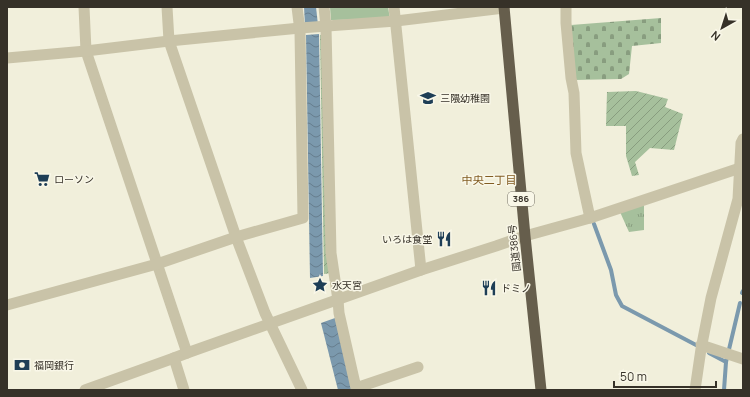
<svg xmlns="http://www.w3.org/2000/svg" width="750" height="397" viewBox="0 0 750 397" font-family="Manrope,'Noto Sans JP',sans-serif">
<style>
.grass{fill:url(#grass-tufts)}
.cemetery{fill:url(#cemetery-stones)}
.park{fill:#a6c09c}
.garden{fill:url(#garden-furrows)}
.water{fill:url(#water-waves)}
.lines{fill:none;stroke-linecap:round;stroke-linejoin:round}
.stream{stroke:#7b99ad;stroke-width:4}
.minor{stroke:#c9c3a8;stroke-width:11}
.tertiary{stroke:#c9c3a8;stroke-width:11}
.trunk{stroke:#665e4c;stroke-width:11}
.labels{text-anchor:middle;stroke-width:3;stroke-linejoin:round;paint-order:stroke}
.shield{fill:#f9f7e8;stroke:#706c62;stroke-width:1}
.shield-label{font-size:9px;font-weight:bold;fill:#363128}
.poi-label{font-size:10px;fill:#363128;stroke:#f9f7e8;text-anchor:start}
.street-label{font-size:10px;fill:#363128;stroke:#f9f7e8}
.neighbourhood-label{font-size:11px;fill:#825d23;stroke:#f9f7e8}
</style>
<defs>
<pattern id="grass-tufts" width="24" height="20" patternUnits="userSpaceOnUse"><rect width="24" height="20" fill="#a6c09c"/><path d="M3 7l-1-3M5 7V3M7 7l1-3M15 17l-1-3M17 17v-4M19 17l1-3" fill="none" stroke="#889d7f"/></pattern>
<pattern id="cemetery-stones" width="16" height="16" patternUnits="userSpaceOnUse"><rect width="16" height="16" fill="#a6c09c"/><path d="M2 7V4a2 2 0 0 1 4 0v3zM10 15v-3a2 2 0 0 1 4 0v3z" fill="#889d7f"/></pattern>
<pattern id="garden-furrows" width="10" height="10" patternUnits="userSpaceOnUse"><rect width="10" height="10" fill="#a6c09c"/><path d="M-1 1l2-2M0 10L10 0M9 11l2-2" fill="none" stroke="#889d7f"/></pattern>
<pattern id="water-waves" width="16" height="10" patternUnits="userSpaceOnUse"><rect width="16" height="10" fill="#7b99ad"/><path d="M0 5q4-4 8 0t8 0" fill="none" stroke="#667d8d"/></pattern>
</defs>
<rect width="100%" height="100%" fill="#f1efdb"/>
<polygon class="grass" points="644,205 644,230 629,232 620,212"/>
<polygon class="cemetery" points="661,18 661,43 632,46 629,74 621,79 575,80 571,25"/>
<polygon class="park" points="330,7 388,7 390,19 331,20"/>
<g class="garden">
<polygon points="325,34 332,273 324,274 320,35"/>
<polygon points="636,91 668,99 665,107 683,114 674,150 650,148 635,162 639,175 632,176 626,156 626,126 606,126 607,92"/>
</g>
<g class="water">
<polygon points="304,7 316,7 318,25 305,25"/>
<polygon points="319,34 323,276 310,278 306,35"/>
<polygon points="335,318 353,390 338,390 321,323"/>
</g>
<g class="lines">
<g class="stream">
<polyline points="594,224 611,270 616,295 622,306 696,345"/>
<polyline points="742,293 743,291"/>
<polyline points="709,353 726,362 724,390"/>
<polyline points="726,362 740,303"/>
</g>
<g class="minor">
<polyline points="84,7 86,51 187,353 174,358 184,390"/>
<polyline points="167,7 169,41 236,237 265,313 302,390"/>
<polyline points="324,7 326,27 331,253 338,300 339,313 356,388 418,367"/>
<polyline points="394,7 421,270"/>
<polyline points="566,7 566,23 571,78 574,93 576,153 590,218"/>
<polyline points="7,58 86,51 169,41 300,28 396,21 504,8"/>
<polyline points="525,236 590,218 743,167"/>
<polyline points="7,305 157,264 236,237 303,218 300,31 297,7"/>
<polyline points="701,345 743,359"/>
<polyline points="695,390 701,349 711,298 738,199 741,143 743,139"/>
</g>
<g class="tertiary">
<polyline points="187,353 421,270 496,246 525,236"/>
<polyline points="85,390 174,358"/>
</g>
<polyline class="trunk" points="504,7 525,236 541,390"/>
</g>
<defs>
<symbol id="school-bare" viewBox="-9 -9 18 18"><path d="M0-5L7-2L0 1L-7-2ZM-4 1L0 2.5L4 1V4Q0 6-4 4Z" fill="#1e3e56" stroke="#f9f7e8" stroke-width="2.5" paint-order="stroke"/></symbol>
<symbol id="supermarket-bare" viewBox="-9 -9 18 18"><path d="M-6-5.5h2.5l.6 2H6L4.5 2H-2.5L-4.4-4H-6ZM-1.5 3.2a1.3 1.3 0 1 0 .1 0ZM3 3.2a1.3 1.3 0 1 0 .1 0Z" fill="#1e3e56" stroke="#f9f7e8" stroke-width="2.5" paint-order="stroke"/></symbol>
<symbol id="restaurant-bare" viewBox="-9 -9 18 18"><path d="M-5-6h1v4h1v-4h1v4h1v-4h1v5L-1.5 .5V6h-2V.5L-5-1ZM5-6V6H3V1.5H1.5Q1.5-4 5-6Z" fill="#1e3e56" stroke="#f9f7e8" stroke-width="2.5" paint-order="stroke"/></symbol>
<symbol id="sight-bare" viewBox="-9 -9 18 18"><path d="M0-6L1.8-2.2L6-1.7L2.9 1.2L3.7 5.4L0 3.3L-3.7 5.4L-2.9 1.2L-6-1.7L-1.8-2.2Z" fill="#1e3e56" stroke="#f9f7e8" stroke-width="2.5" paint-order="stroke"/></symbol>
<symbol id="bank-bare" viewBox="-9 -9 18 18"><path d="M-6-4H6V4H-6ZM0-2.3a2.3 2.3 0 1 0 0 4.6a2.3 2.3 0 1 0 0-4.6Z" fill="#1e3e56" stroke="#f9f7e8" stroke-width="2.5" paint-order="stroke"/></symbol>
</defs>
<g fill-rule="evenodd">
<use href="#school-bare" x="417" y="87" width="22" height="22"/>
<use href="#supermarket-bare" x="31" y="168" width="22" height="22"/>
<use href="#restaurant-bare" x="433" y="228" width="22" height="22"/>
<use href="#sight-bare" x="309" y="274" width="22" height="22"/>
<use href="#restaurant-bare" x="478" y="277" width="22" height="22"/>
<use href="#bank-bare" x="11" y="354" width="22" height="22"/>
</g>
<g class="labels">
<rect class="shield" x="508" y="192" width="26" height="14" rx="3"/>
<g class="shield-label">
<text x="521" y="202">386</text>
</g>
<g class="poi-label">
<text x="440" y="102">三隈幼稚園</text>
<text x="54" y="183">ローソン</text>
<text x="432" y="243" text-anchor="end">いろは食堂</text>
<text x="332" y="289">水天宮</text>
<text x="501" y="292">ドミノ</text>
<text x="34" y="369">福岡銀行</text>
</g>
<g class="street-label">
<text transform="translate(514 248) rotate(-96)" y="4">国道386号</text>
</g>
<g class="neighbourhood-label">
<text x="489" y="184">中央二丁目</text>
</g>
</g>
<rect width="750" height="397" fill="none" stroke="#363128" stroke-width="16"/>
<g transform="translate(722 28) rotate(219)" stroke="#f9f7e8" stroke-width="3" paint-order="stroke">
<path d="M0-3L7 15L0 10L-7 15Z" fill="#363128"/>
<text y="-6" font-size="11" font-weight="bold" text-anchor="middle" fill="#363128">N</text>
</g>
<path d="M614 381v6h102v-6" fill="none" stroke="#363128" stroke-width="2"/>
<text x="620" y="381" font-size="12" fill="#363128" stroke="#f9f7e8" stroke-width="3" paint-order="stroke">50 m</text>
</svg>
